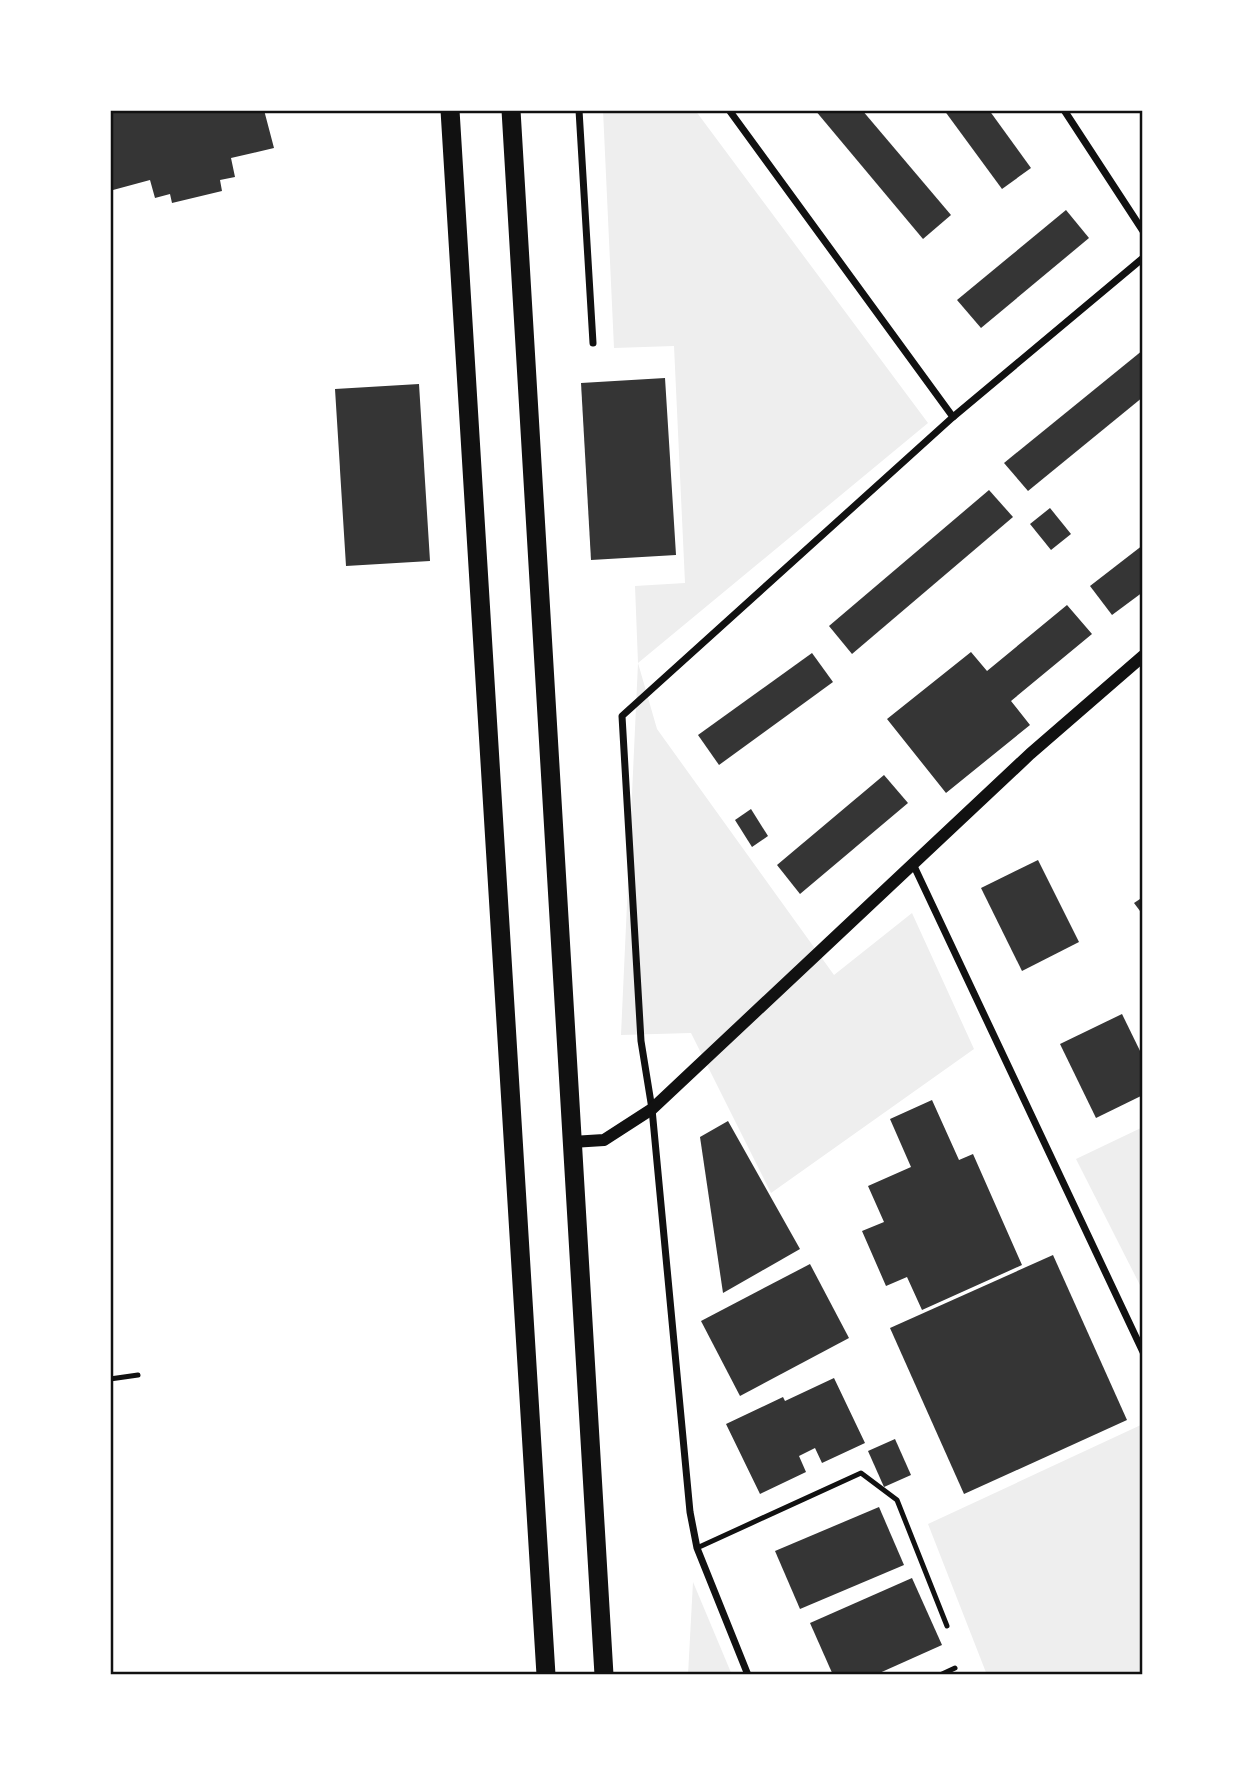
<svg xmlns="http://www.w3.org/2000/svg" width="1253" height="1785" viewBox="0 0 1253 1785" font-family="'Varela Round',sans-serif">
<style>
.green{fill:#eee}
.building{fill:#353535}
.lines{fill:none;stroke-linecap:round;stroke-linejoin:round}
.service{stroke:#111;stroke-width:5}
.minor{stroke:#111;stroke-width:7}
.tertiary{stroke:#111;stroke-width:12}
.trunk{stroke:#111;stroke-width:19}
.neatline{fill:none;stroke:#111;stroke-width:2.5}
</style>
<rect width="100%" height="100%" fill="#fff"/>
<g class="green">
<polygon points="603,110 695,110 928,423 638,663 657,729 834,975 912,913 974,1049 771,1193 691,1033 621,1035 638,663 635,586 685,583 674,346 614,348"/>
<polygon points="1143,1127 1143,1291 1076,1159"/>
<polygon points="1143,1424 1143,1675 987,1675 928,1524"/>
<polygon points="693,1582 732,1675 688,1675"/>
</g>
<g class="building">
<polygon points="110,110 264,110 274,148 231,158 235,177 220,180 222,191 172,203 170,194 155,198 150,180 113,190"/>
<polygon points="815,110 862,110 951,215 923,239"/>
<polygon points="944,110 989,110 1031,168 1002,189"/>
<polygon points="1066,210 1089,238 981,328 957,300"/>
<polygon points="1143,350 1143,397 1028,491 1004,463"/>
<polygon points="665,378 676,555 591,560 581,383"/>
<polygon points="419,384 430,561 346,566 335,389"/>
<polygon points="989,490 1013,517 852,654 829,626"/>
<polygon points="1050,508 1071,534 1051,550 1030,524"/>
<polygon points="1143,545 1143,592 1112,615 1090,586"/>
<polygon points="1067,605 1092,634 1011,701 1030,725 946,793 887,719 971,652 987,671"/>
<polygon points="812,653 833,682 719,765 698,735"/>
<polygon points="884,775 908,803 800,894 777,865"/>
<polygon points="751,809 768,836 752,847 735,820"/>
<polygon points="1038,860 1079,942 1022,971 981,888"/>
<polygon points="1143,897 1143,915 1134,903"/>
<polygon points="1122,1014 1143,1057 1143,1095 1096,1118 1060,1044"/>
<polygon points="932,1100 959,1160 973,1154 1022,1265 922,1310 907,1277 886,1286 862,1231 884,1222 868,1186 911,1167 890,1119"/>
<polygon points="728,1121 800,1249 723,1293 700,1137"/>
<polygon points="1053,1255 1127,1420 964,1494 890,1328"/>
<polygon points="810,1264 849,1338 740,1396 701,1321"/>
<polygon points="834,1378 865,1443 822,1463 815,1448 799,1456 806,1472 760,1494 726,1424 783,1397 785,1401"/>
<polygon points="895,1439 911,1475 884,1487 868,1451"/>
<polygon points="879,1507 904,1565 800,1609 775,1551"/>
<polygon points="912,1578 942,1645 875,1675 833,1675 810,1623"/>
</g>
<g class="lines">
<g class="service">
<polyline points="110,1379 138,1375"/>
<polyline points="697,1548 861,1473 897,1500 947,1626"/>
<polyline points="940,1675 955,1668"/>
</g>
<g class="minor">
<polyline points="579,110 593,343"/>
<polyline points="729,110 953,417"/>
<polyline points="1064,110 1143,231"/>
<polyline points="913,864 1143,1352"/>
<polyline points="748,1675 697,1548 690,1512 652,1109 641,1041 622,716 953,417 1143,258"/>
</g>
<polyline class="tertiary" points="572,1142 604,1140 652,1109 1030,754 1143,656"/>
<g class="trunk">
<polyline points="450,110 546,1675"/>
<polyline points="511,110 604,1675"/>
</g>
</g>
<rect width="1253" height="1785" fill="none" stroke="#ffffff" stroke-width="224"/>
<rect x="112" y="112" width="1029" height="1561" class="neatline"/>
</svg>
